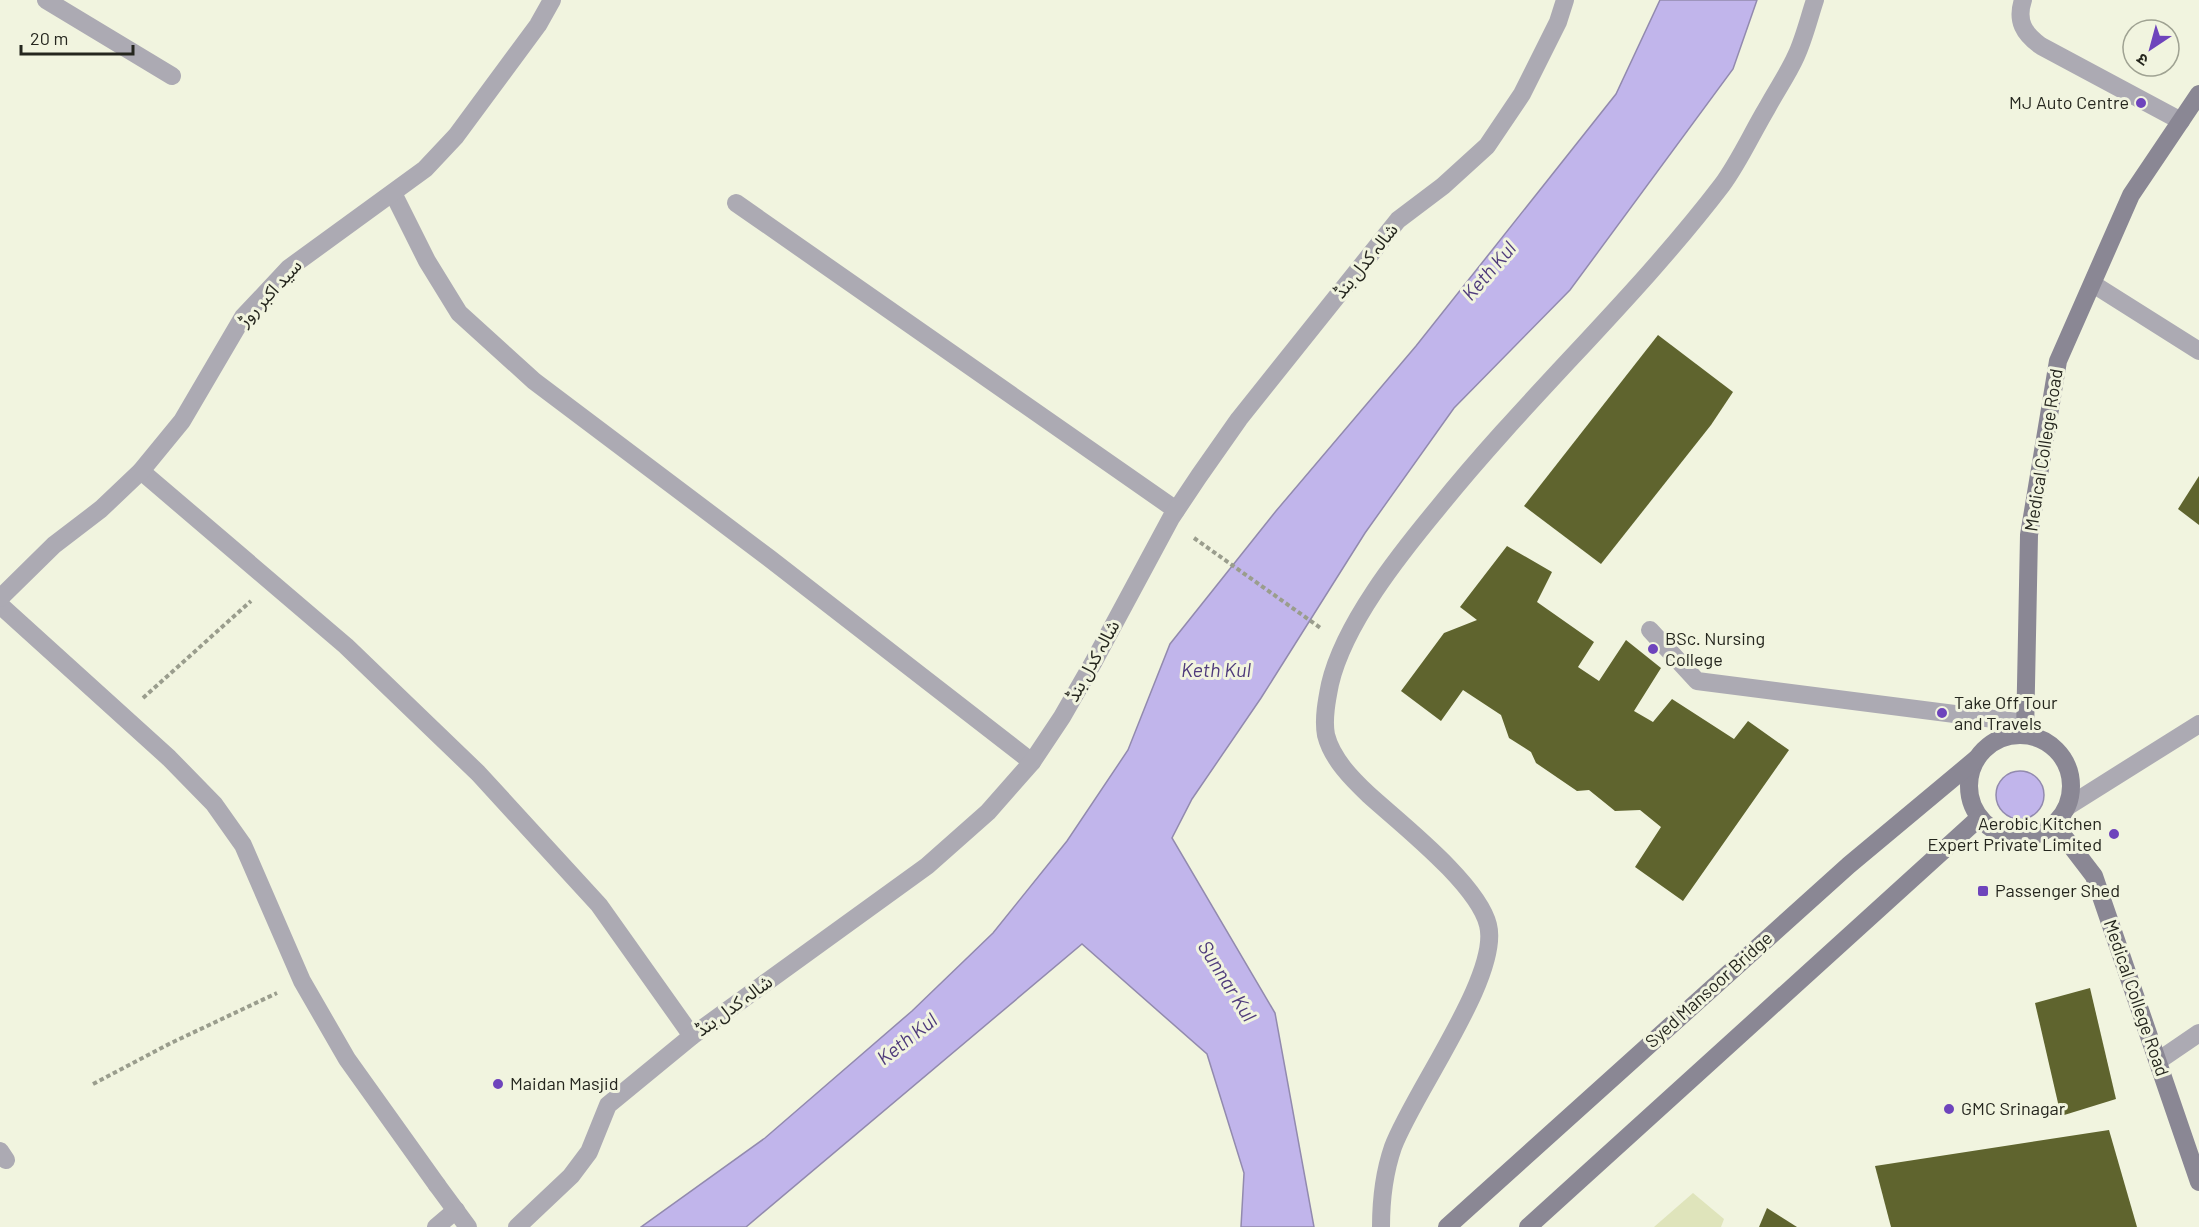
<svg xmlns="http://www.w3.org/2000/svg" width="2199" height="1227" viewBox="0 0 2199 1227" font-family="Barlow,'Noto Sans Arabic','Noto Sans Devanagari',sans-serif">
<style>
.green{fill:#dfe4bb}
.water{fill:#c1b5eb;stroke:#928aae;stroke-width:1.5}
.building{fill:#5f642e}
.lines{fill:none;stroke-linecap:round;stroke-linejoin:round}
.path{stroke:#9a9d8d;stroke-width:4;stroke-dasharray:4.5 3;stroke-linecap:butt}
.lane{stroke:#acaab3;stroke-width:18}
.street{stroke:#acaab3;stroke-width:18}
.secondary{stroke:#8a8794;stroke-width:18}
.poi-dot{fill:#6e44bc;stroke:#f1f4df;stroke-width:2}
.labels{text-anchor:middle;stroke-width:6;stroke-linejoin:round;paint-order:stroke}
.poi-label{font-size:18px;fill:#25261e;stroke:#f1f4df;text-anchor:start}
.street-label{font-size:18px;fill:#25261e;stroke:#f1f4df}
.water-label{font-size:20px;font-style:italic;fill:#4e3a7b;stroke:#f1f4df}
</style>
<rect width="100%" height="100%" fill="#f1f4df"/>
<polygon class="green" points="1693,1193 1724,1219 1721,1227 1654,1227"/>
<g class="water">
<polygon points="1660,0 1757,0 1733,69 1570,290 1454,408 1365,533 1261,698 1192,799 1172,838 1275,1013 1314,1227 1241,1227 1244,1173 1207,1054 1082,944 746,1227 641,1227 765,1138 912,1011 993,933 1067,841 1128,750 1170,644 1276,511 1416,346 1616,94"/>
<circle cx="2020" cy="795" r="24"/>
</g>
<g class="building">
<polygon points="1658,335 1733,392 1711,425 1601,564 1524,506"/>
<polygon points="2199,476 2199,525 2178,509"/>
<polygon points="1507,546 1552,572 1537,602 1594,642 1578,667 1599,681 1626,640 1661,668 1634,711 1653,722 1672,699 1734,739 1748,721 1789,750 1683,901 1635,867 1661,827 1640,810 1615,811 1589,790 1577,791 1536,763 1531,752 1509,738 1501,715 1463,690 1441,721 1401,691 1444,633 1477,620 1460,607"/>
<polygon points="2090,988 2116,1099 2061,1116 2035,1003"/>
<polygon points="2109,1130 2137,1227 1891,1227 1875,1166"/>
<polygon points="1767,1208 1797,1227 1759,1227"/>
</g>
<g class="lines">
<g class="path">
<polyline points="1194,538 1322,629"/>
<polyline points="143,698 251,601"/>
<polyline points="93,1084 171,1043 277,993"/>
</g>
<g class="lane">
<polyline points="393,193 427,261 459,313 534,381 769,558 1032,762"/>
<polyline points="736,203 1176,510"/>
<polyline points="2093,284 2199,351"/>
<polyline points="141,471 346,646 478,773 599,905 692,1036"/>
<polyline points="0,605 169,758 214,804 243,845 302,981 347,1059 437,1185"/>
<polyline points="1650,630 1697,681 2025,723"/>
<polyline points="436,1227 456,1210"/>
</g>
<g class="street">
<polyline points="46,0 172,76"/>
<path d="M 2023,0 C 2016,21 2024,34 2041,46 L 2181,121"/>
<polyline points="0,598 54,545 101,509 141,471 182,421 243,317 289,268 425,169 456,136 538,25 552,0"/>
<polyline points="2067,807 2199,724"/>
<polyline points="2158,1061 2199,1033"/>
<polyline points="0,1151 6,1160"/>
<polyline points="437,1185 468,1227"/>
<polyline points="517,1227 571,1176 589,1152 608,1105 692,1036 927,866 988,812 1032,762 1062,717 1093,663 1171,518 1199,476 1239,419 1398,220 1443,186 1487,146 1522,94 1558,22 1565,0"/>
<path d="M 1381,1227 C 1381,1200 1384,1173 1393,1147 C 1413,1093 1501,975 1488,925 C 1478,884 1401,824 1369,795 C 1352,779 1332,759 1326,735 C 1323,719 1327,699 1330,684 C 1344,624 1399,555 1438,508 C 1528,396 1635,299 1722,185 C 1739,162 1752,133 1767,108 C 1776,91 1788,74 1796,56 C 1804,39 1809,18 1815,0"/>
</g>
<g class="secondary">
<circle cx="2020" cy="786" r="51"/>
<polyline points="2025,735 2029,535 2058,361 2131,195 2199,94"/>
<polyline points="2055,825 2094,876 2199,1182"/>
<polyline points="1447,1227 1849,865 1976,759"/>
<polyline points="1528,1227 1979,818"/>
</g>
</g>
<g class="poi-dot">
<circle cx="2141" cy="103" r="6"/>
<circle cx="1653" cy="649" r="6"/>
<circle cx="1942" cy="713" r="6"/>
<circle cx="2114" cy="834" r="6"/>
<rect x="1977" y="885" width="12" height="12" rx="3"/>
<circle cx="498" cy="1084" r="6"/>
<circle cx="1949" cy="1109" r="6"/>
</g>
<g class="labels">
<g class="poi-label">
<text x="2129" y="109" text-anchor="end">MJ Auto Centre</text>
<text x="1665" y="645">BSc. Nursing<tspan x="1665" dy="21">College</tspan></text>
<text x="1954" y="709">Take Off Tour<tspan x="1954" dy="21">and Travels</tspan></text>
<text x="2102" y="830" text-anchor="end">Aerobic Kitchen<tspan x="2102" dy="21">Expert Private Limited</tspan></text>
<text x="1995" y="897">Passenger Shed</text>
<text x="510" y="1090">Maidan Masjid</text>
<text x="1961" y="1115">GMC Srinagar</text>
</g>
<g class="street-label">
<text transform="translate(1366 261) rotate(-51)" y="6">شالہ کدل بنڈ</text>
<text transform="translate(270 293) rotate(-47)" y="6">سید اکبر روڑ</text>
<text transform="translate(2044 450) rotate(-81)" y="6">Medical College Road</text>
<text transform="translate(1093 661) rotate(-61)" y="6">شالہ کدل بنڈ</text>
<text transform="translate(1709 990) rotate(-42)" y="6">Syed Mansoor Bridge</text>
<text transform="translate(2136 998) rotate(71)" y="6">Medical College Road</text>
<text transform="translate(734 1006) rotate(-36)" y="6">شالہ کدل بنڈ</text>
</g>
<g class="water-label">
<text transform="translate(1489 271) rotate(-49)" y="7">Keth Kul</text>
<text x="1216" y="677">Keth Kul</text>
<text transform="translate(1227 981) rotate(58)" y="7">Sunnar Kul</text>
<text transform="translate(907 1039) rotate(-38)" y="7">Keth Kul</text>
</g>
</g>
<g transform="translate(2151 48) rotate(216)"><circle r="28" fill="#f1f4df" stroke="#9fa292" stroke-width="1.5"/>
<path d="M0-4.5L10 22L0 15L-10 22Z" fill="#6e44bc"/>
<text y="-9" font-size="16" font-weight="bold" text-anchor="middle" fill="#25261e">उ</text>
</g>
<path d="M21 45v9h112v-9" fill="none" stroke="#25261e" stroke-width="3"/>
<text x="30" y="45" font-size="18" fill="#25261e" stroke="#f1f4df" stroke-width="4.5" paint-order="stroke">20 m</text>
</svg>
